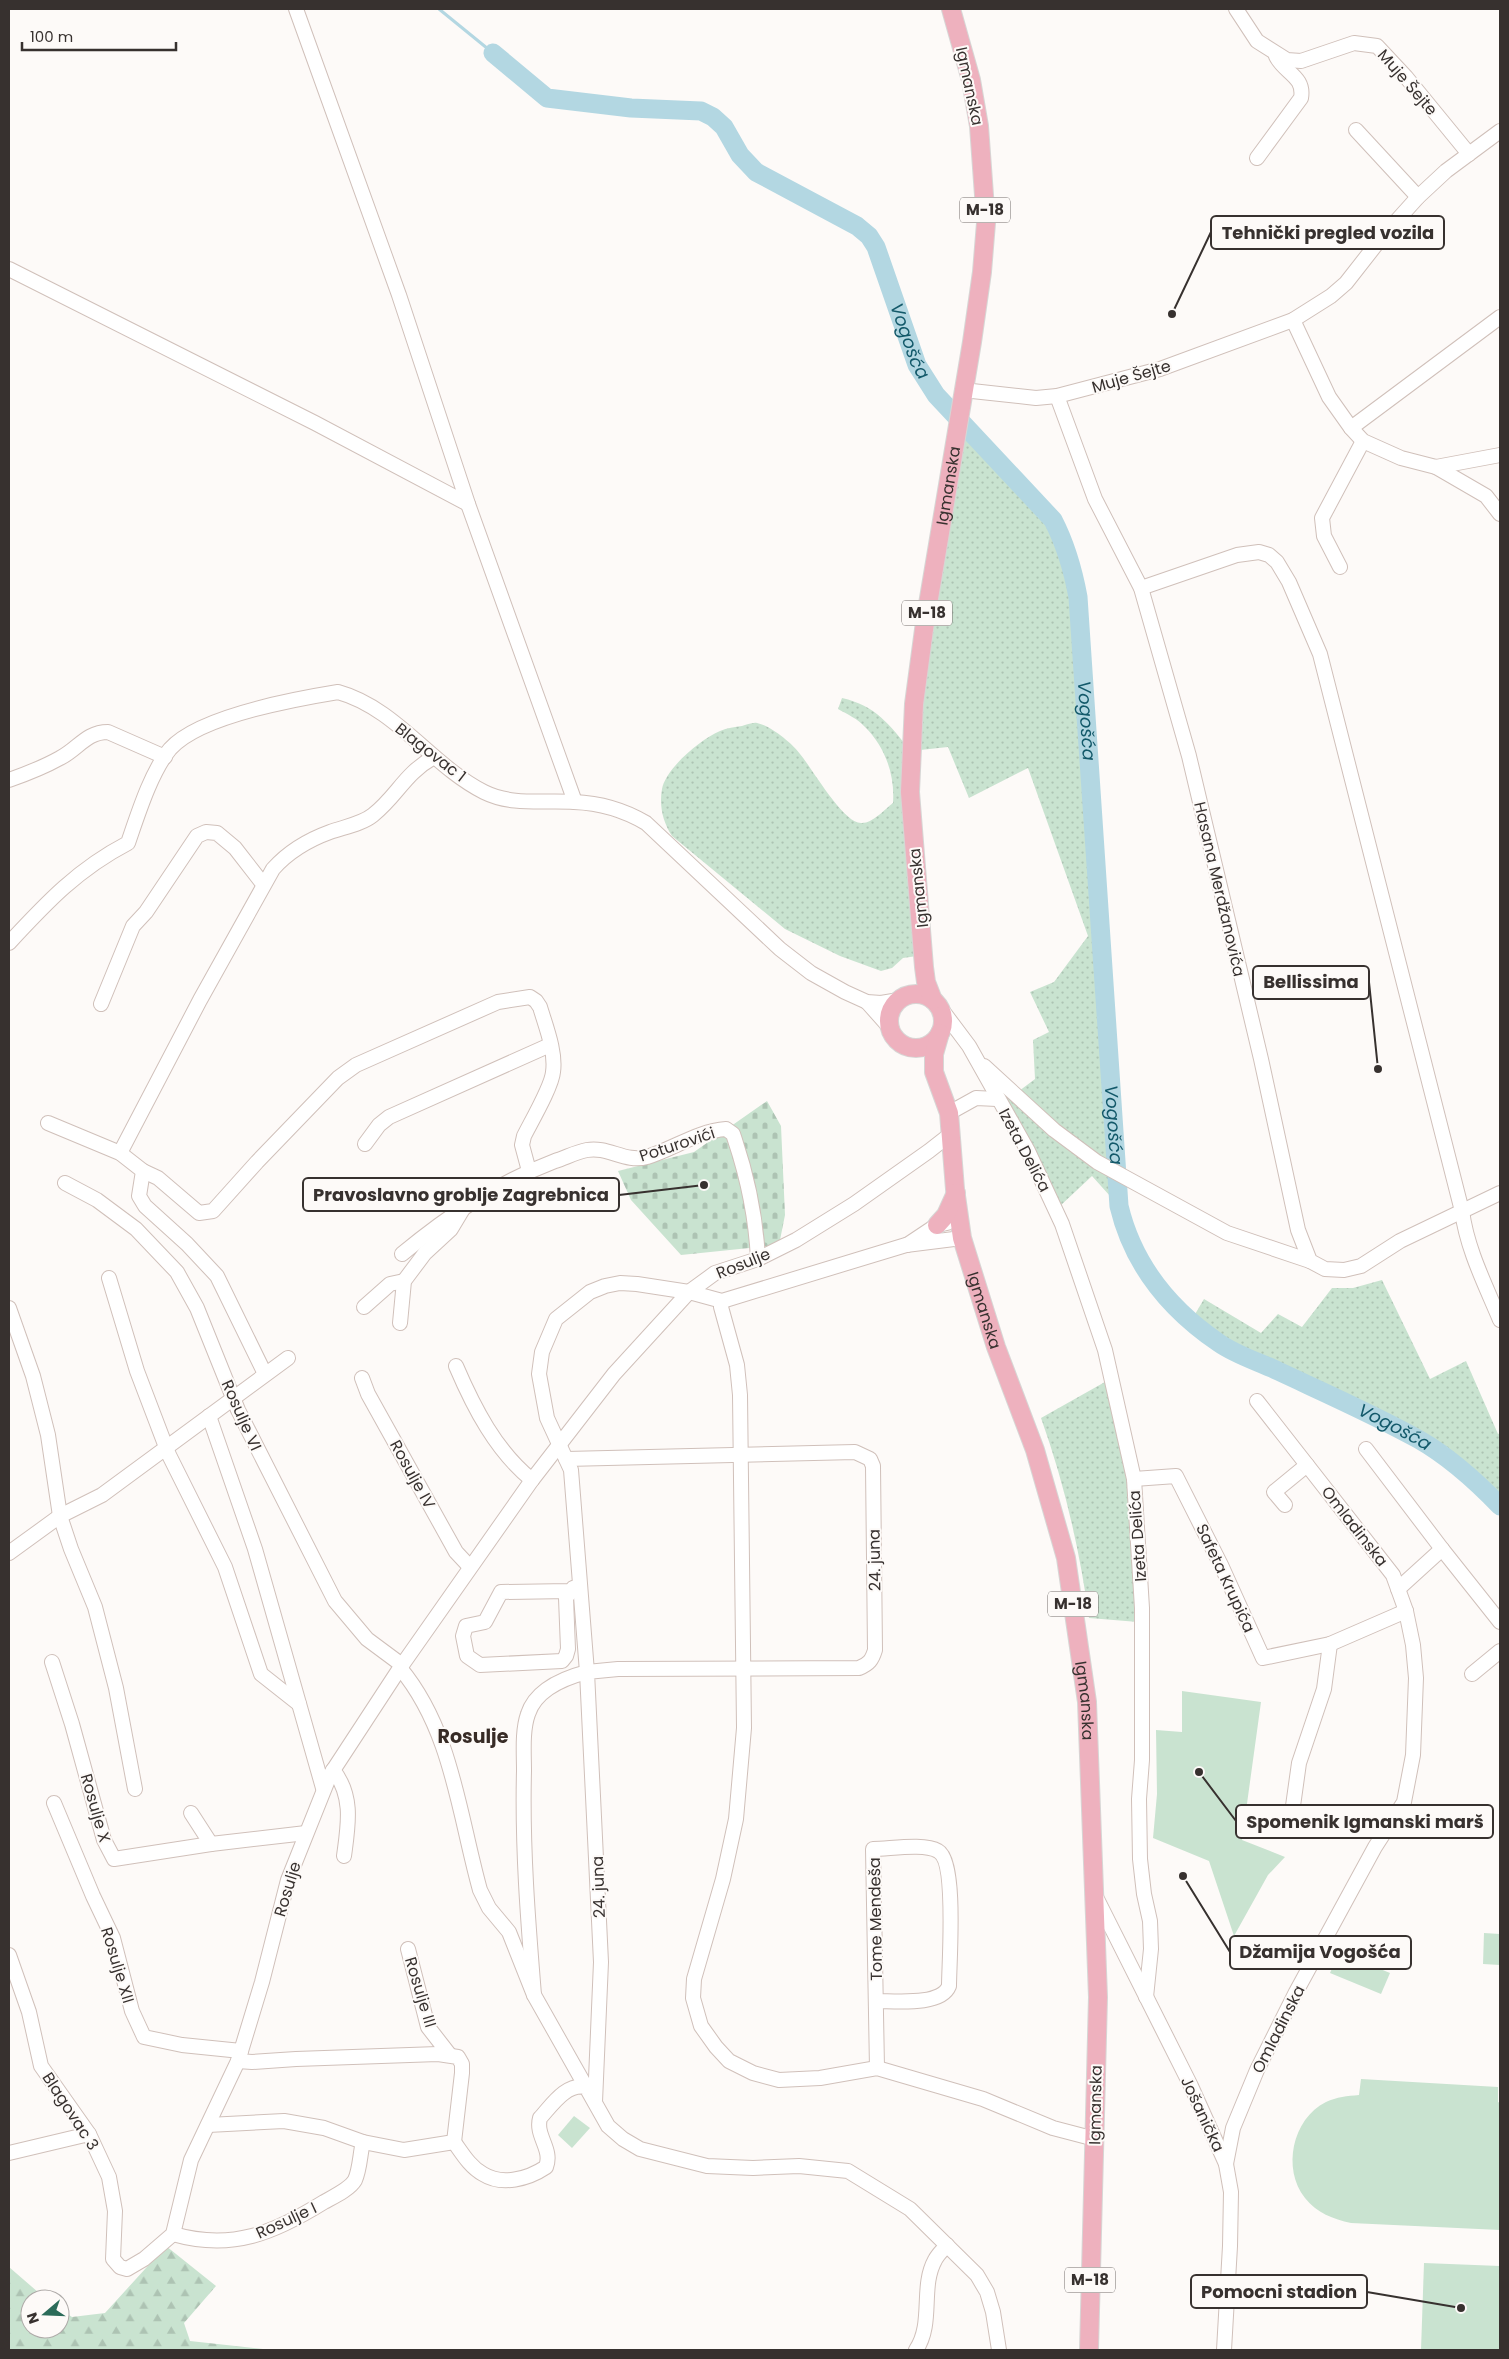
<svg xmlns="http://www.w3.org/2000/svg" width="1509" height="2359" viewBox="0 0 1509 2359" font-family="Poppins,sans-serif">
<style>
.grass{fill:url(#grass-dots)}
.forest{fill:url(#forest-firs)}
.cemetery{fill:url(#cemetery-stones)}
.park{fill:#c9e3d0}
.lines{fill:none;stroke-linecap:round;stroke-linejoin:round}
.stream{stroke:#b3d7e2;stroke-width:3}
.river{stroke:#b3d7e2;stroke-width:19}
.minor-casing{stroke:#d0c0ba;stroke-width:16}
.major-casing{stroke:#d7d6d5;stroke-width:20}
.minor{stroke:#fff;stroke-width:14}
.major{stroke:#eeb1be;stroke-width:18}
.labels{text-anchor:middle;stroke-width:4;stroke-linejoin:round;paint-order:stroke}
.shield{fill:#fdfaf8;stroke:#726d6b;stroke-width:1}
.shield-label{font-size:15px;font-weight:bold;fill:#37312f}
.street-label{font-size:16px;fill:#37312f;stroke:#fdfaf8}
.water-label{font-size:18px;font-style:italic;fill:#13596a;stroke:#fdfaf8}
.quarter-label{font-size:19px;font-weight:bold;fill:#372b26;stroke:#fdfaf8}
.leader{fill:none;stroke:#37312f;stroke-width:2}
.callout-dot{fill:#37312f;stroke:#fdfaf8;stroke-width:2}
.callout{fill:#fdfaf8;stroke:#37312f;stroke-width:2}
.callout-label{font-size:18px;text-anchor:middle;font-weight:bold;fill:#37312f}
</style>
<defs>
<pattern id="grass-dots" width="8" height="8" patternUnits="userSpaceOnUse" patternTransform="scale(1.25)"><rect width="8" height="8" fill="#c9e3d0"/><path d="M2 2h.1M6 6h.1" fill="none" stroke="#adc3b3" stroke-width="1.8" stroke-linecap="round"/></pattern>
<pattern id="forest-firs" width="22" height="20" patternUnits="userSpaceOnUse" patternTransform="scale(1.25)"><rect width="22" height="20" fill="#c9e3d0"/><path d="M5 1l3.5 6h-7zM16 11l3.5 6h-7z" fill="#adc3b3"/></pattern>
<pattern id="cemetery-stones" width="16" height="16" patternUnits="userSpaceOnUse" patternTransform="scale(1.25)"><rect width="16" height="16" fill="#c9e3d0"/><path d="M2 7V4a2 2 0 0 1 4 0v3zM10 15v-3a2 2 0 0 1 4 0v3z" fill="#adc3b3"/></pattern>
</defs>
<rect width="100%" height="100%" fill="#fdfaf8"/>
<g class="grass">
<path d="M 959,420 L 1053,520 C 1066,545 1073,570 1078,597 L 1119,1206 L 1092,1176 L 1060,1206 L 980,1065 L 1015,1094 L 1035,1079 L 1033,1040 L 1049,1032 L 1030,992 L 1054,982 L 1088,936 L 1028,768 L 969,798 L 948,747 L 911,751 L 924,955 L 903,958 L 892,968 L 881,971 L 840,956 L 785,929 L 672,836 C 663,822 659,806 662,789 C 666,768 701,739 720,731 C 727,728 735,727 742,726 C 746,725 753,722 757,723 C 771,726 792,743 800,754 C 812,768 844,825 862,823 C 873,823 885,809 893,803 C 895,774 885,747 865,727 C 858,719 847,714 838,709 L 842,698 C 876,706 889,724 910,750 Z"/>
<polygon points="1382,1280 1430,1379 1466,1361 1498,1434 1500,1433 1500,1506 1456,1465 1420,1440 1378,1418 1221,1345 1191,1321 1204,1299 1261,1333 1278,1314 1302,1327 1332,1288 1353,1288"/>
<path d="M 1112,1378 L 1124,1434 L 1138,1622 L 1089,1618 C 1080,1551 1064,1482 1041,1418 Z"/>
</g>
<polygon class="forest" points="166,2246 216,2286 184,2323 190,2341 272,2350 9,2350 9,2267 46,2299 30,2299 30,2329 60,2329 60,2309 72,2317 105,2313"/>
<polygon class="cemetery" points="767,1101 781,1126 785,1215 779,1245 681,1255 631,1200 618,1171 694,1152"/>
<g class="park">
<polygon points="1182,1691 1261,1702 1242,1840 1285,1857 1268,1875 1234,1936 1209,1861 1153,1838 1157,1794 1156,1730 1182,1732"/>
<polygon points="1484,1933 1500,1934 1500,1965 1483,1964"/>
<polygon points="1339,1952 1390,1973 1381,1994 1330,1973"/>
<path d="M 1361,2079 L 1498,2087 L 1498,2102 L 1500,2103 L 1500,2230 L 1351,2223 C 1333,2219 1317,2213 1305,2198 C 1282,2169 1292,2119 1326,2102 C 1337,2097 1347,2096 1359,2095 Z"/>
<polygon points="574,2116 590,2128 572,2148 558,2135"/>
<polygon points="1424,2263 1500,2266 1500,2350 1421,2350"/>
</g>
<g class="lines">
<polyline class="stream" points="439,9 493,53"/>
<path class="river" id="s1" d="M 493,53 L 547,98 L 631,108 L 701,111 L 713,117 L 724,127 L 740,155 L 756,172 L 857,226 L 869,236 L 876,247 L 917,365 L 936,395 L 1053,520 C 1066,545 1073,570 1078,597 L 1119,1206 C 1133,1265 1169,1309 1219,1343 C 1236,1355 1259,1362 1278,1371 C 1325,1393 1373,1414 1418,1439 C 1448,1456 1476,1481 1500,1506"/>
<defs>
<g id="minor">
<polyline points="296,9 399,295 468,504 575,802"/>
<polyline points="1236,9 1257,41 1287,60 1301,61 1354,43 1377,46 1406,77 1469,154"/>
<polyline points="1356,130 1418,197"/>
<path d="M 1257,158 L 1301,98 C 1305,76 1284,73 1276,56"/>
<polyline points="9,269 315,423 468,504"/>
<polyline points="1293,320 1329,397 1351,428 1363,441 1401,458 1436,467 1500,455"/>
<polyline points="963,390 1036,398 1057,396 1160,369 1293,320 1331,296 1346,283 1382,237 1418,197 1446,171 1500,131"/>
<polyline points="1057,396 1095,499 1141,588 1189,756 1261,1059 1298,1230 1310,1261 1325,1269 1344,1270 1361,1266 1400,1241 1500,1193"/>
<polyline points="1351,428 1500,317"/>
<polyline points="1436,467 1486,496 1500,514"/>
<polyline points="1340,567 1324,536 1322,518 1363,441"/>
<path d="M 1141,588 L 1237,555 L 1259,552 L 1269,555 L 1277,562 L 1289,582 L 1320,654 L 1462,1211 C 1467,1249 1485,1284 1500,1320"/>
<path d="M 9,780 C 26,774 44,767 60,758 C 78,749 86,732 108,732 L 165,757"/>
<path d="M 9,943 C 47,902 78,869 128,843 C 138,814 151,772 170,749 C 199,716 295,699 338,692 C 396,708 432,766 484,792 C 512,806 544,800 574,802 C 600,803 624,810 646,823 L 780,949 L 811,973 L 845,992 L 867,1002 L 881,1003 L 899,1000"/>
<polyline points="867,1002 891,1029"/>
<polyline points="101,1004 133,926 146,912 197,836 206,832 217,833 235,848 263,884"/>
<polyline points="939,1006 969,1046 1028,1151 1062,1224 1105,1350 1134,1479 1142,1608 1142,1760 1139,1799 1140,1859 1144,1894 1150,1921 1151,1949 1146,1997"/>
<polyline points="984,1066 1054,1130 1097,1162 1227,1233 1310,1261"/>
<polyline points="949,1113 976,1098 997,1099"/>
<polyline points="48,1123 120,1153 143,1171 139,1196 145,1206 187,1244 217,1276 265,1374"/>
<polyline points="365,1144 379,1125 389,1117 550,1045"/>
<path d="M 120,1153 L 200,1000 L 273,869 C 289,851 308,840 330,832 C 344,827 362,824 373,815 C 398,795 404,774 434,757"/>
<path d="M 143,1171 L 158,1178 L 199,1213 L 213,1211 L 257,1162 L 338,1078 L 356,1065 L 498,1002 L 530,997 L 536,1001 L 540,1007 C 546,1027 556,1052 553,1072 C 552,1086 531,1122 524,1136 L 522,1145 L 529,1171"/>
<polyline points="65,1183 97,1200 136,1229 177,1272 197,1308 238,1410 335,1601 367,1639 402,1665"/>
<polyline points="907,1245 937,1225 947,1223"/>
<path d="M 402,1254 C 449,1215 497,1183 555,1161 C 565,1158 576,1152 587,1150 C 608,1146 625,1163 647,1157 C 673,1149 698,1131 726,1129 L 733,1134 L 735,1140 C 748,1179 756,1219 758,1259"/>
<polyline points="109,1278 137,1371 169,1455 225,1567 261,1674 299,1704"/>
<polyline points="722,1301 721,1307 737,1365 740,1395 744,1728 736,1819 723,1879 694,1979 693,1998 701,2026 716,2047 729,2061 753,2073 779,2080 820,2078 877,2068 983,2099 1053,2128 1095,2139"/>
<polyline points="364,1307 390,1284 404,1281"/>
<polyline points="9,1308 33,1376 48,1435 60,1516 71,1549 95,1607 116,1688 135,1789"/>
<polyline points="400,1323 404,1281 425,1253 451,1229 463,1209"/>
<path d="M 456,1366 C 474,1408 496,1451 532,1480"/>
<polyline points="362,1378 368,1394 456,1552 470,1567"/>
<polyline points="209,1416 255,1549 323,1788"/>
<polyline points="1366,1449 1442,1549"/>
<path d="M 566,1459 L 855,1452 L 870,1459 L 873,1466 L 875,1650 C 872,1660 869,1664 859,1668 L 618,1669 L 587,1672 L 601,1962 L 595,2102"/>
<polyline points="1134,1479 1176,1476 1221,1565 1263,1658 1330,1644 1406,1611"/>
<polyline points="1285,1505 1274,1492 1307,1465"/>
<polyline points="9,1553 60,1516 102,1495 288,1358"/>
<polyline points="1398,1589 1442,1549 1500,1622"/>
<polyline points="569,1591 501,1592 485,1622 466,1626 463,1636 467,1656 480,1665 562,1661 566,1656 568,1649 566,1598 573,1588 580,1586"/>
<polyline points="52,1662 72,1724 104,1840 114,1859 211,1844 306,1833"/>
<path d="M 400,1668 C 452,1730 459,1815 480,1890 L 489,1908 L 509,1932 L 534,1995 L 586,2087"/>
<polyline points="1472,1674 1500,1651"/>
<path d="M 333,1770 C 354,1796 348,1826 344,1856"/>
<polyline points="54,1803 93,1896 113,1938 132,2011 144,2037 182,2045 241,2051"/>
<polyline points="1293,1806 1299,1763 1324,1689 1330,1644"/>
<polyline points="191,1813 211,1844"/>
<polyline points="1096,1897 1191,2086 1226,2164 1231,2192 1230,2246 1224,2350"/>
<polyline points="408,1949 428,2027 449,2054"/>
<polyline points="9,1955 29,2012 41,2066 89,2134 109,2177 115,2211 113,2259 120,2267 127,2269 144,2259 173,2234 191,2160 238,2061 262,1982 288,1880 330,1775 400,1668 532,1480 614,1374 689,1292 715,1273 758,1259 796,1240 854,1204 929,1151 952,1133"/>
<path d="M 534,1995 C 528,1921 522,1846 524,1771 C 524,1753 522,1731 528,1714 C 536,1689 564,1678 587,1672 L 571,1470 L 547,1418 L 539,1374 L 542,1352 L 556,1319 L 590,1292 L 605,1286 L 620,1283 L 637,1284 L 689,1292 L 722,1301 L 906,1245 L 962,1238"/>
<polyline points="238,2061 252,2062 296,2059 438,2054 458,2057 462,2064 462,2073 454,2142"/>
<path d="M 877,2068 L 873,1849 C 890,1849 924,1843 938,1851 C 957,1861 949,1963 949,1986 C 941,2006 896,2001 877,2001"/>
<path d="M 208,2125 L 284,2121 L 324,2128 L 363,2142 L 404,2150 L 454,2142 C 462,2153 470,2167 483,2174 C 502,2186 528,2179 546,2167 C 553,2149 535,2136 540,2118 C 552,2105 566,2083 586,2087 L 608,2126 L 623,2139 L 640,2149 L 707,2166 L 753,2168 L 799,2166 L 848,2171 L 910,2209 L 977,2275 L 987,2292 L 993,2312 L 999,2350"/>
<polyline points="9,2153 89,2134"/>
<polyline points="1226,2164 1233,2128 1257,2070 1296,1992 1375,1847 1404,1802 1413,1755 1416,1678 1413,1645 1406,1611 1393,1575 1257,1401"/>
<path d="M 173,2234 C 232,2251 274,2233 324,2202 C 333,2197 350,2189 355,2180 C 360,2169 360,2154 363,2142"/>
<path d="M 916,2350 C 934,2323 920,2287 935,2260 C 938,2254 943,2250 947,2245"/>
</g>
<g id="major">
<circle cx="916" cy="1021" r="27"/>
<path id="s2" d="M 933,1000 L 926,982 L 924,967 L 910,792 L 914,704 L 925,622 L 972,342 L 982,272 L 986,223 L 979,126 L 971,80 L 951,9"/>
<path id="s3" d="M 940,1033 L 934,1054 L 934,1072 L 949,1113 L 955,1189 L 962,1238 L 996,1347 L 1035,1450 L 1066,1558 L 1087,1702 L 1098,1997 L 1089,2350"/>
<polyline points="937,1225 946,1215 956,1193"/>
</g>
</defs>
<use href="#minor" class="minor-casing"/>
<use href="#major" class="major-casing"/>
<use href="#minor" class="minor"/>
<use href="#major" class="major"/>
</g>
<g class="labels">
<g class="shield">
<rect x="960" y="197.5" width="50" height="25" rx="4"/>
<rect x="902" y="600.5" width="50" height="25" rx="4"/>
<rect x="1048" y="1591.5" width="50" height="25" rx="4"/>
<rect x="1065" y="2267.5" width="50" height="25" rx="4"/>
</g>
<g class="shield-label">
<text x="985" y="215">M-18</text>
<text x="927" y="618">M-18</text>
<text x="1073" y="1609">M-18</text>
<text x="1090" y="2285">M-18</text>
</g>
<g class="street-label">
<text transform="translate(1408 82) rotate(49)" y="6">Muje Šejte</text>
<text transform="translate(970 86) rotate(78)" y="6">Igmanska</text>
<text transform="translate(1131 376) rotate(-16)" y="6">Muje Šejte</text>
<text dy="6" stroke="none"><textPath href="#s2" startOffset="519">Igmanska</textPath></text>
<text transform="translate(431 752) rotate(38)" y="6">Blagovac 1</text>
<text transform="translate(918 888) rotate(-96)" y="6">Igmanska</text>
<text transform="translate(1220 889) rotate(77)" y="6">Hasana Merdžanovića</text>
<text transform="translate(677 1144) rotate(-18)" y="6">Poturovići</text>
<text transform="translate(1025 1150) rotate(62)" y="6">Izeta Delića</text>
<text transform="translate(743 1263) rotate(-22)" y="6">Rosulje</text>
<text dy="6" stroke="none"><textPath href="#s3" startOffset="285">Igmanska</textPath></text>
<text transform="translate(242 1415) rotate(66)" y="6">Rosulje VI</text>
<text transform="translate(413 1474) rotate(61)" y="6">Rosulje IV</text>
<text transform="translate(1355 1526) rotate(52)" y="6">Omladinska</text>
<text transform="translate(1137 1536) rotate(-94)" y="6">Izeta Delića</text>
<text transform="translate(874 1560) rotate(-91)" y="6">24. juna</text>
<text transform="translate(1226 1578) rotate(65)" y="6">Safeta Krupića</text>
<text dy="6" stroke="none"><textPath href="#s3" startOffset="690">Igmanska</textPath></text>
<text transform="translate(96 1808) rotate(74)" y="6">Rosulje X</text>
<text transform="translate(598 1887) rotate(-92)" y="6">24. juna</text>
<text transform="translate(287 1889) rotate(-73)" y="6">Rosulje</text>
<text transform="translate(875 1919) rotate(-91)" y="6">Tome Mendeša</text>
<text transform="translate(118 1965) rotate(73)" y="6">Rosulje XII</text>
<text transform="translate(421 1992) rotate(73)" y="6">Rosulje III</text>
<text transform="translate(1278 2029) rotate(-63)" y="6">Omladinska</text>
<text transform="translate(1095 2105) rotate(-89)" y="6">Igmanska</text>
<text transform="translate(71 2111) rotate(57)" y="6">Blagovac 3</text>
<text transform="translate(1203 2114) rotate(65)" y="6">Jošanička</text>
<text transform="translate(286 2220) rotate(-25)" y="6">Rosulje I</text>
</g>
<g class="water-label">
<text dy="6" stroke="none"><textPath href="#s1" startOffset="552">Vogošća</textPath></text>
<text dy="6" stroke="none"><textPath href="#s1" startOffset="989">Vogošća</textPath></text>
<text dy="6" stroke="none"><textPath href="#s1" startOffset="1394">Vogošća</textPath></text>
<text dy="6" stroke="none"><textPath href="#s1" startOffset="1844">Vogošća</textPath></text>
</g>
<g class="quarter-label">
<text x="473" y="1743">Rosulje</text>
</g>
</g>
<path class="leader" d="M1172 314L1211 232M1378 1069L1369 982M704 1185L619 1195M1199 1772L1236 1821M1183 1876L1230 1952M1461 2308L1367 2292"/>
<g class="callout-dot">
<circle cx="1172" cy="314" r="5"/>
<circle cx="1378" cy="1069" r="5"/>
<circle cx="704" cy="1185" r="5"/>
<circle cx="1199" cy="1772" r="5"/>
<circle cx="1183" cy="1876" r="5"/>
<circle cx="1461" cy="2308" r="5"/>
</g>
<g class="callout">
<rect x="1211" y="216" width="233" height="33" rx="5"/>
<rect x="1253" y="966" width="116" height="33" rx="5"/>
<rect x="303" y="1178" width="316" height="33" rx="5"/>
<rect x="1236" y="1805" width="257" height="33" rx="5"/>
<rect x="1230" y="1936" width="181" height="33" rx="5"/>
<rect x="1191" y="2275" width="176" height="33" rx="5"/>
</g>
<g class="callout-label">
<text x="1328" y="239">Tehnički pregled vozila</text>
<text x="1311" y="988">Bellissima</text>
<text x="461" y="1201">Pravoslavno groblje Zagrebnica</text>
<text x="1365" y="1828">Spomenik Igmanski marš</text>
<text x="1320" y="1958">Džamija Vogošća</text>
<text x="1279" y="2298">Pomocni stadion</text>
</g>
<rect width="1509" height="2359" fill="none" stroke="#37312f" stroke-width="20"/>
<g transform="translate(45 2314) rotate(251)"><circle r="24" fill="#fdfaf8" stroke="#aeaaa8"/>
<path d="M0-4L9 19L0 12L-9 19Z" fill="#2b6b59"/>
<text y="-8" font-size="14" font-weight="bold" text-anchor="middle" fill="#37312f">N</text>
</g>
<path d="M22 42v8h154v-8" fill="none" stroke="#37312f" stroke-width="2.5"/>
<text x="30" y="42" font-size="15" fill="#37312f" stroke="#fdfaf8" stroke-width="4" paint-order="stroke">100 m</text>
</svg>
